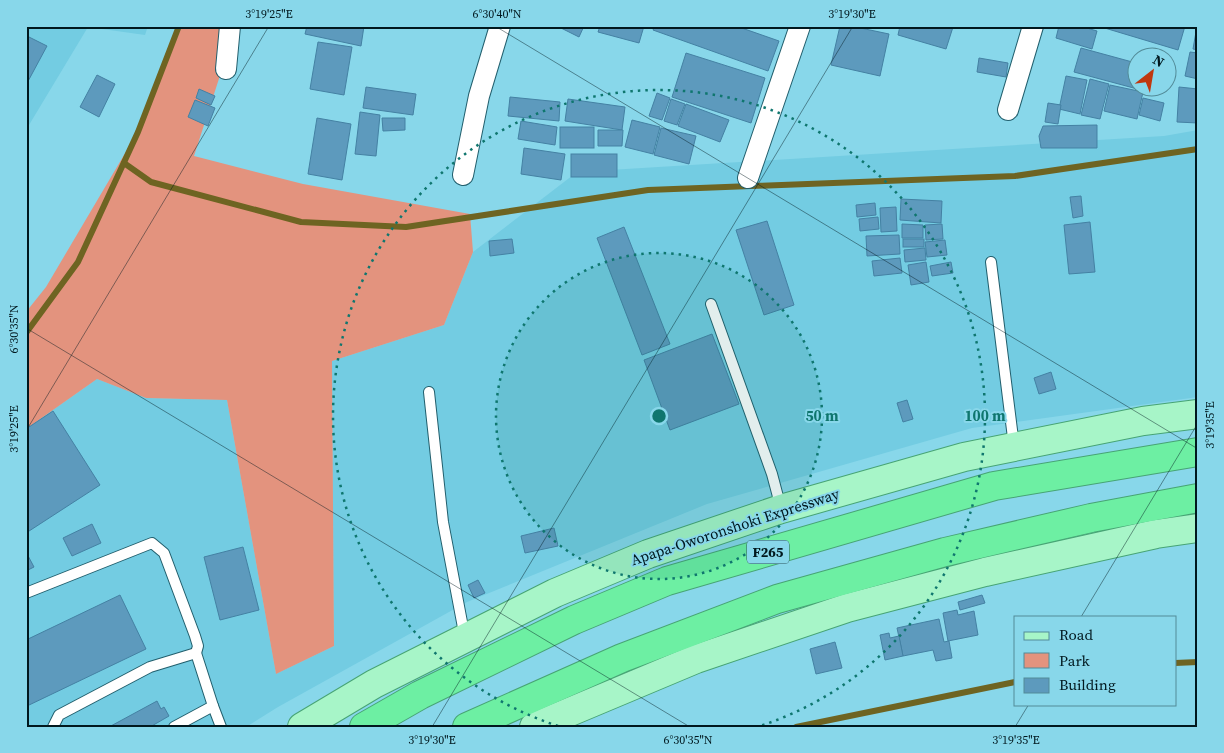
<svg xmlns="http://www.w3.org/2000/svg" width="1224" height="753" viewBox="0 0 1224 753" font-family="'Source Serif 4',serif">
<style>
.built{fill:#73cce2}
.green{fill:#e3937e}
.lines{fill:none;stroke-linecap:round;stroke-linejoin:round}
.stream{stroke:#6e6422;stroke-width:6}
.building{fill:#5d9abd;stroke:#4481a3}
.lane-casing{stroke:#225f6d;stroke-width:12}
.street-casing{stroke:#225f6d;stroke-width:22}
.primary-casing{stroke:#47a474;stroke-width:30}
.highway-casing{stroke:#47a474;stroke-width:30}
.lane{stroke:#fff;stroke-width:10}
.street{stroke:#fff;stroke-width:20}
.primary{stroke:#a7f5c8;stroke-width:28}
.highway{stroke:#6defa3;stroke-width:28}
.ticks{fill:none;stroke:#01181e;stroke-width:1;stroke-opacity:0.45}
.ring{fill:none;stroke:#0f766e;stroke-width:2.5;stroke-dasharray:2.5 5}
.labels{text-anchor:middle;stroke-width:4;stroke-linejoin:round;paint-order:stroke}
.shield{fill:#88d7ea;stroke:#2a515b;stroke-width:1}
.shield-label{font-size:14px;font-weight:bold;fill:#01181e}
.street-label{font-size:15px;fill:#01181e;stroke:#88d7ea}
.centre{fill:#0f766e;stroke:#88d7ea;stroke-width:2.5}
.ring-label{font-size:15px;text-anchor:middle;font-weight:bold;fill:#0f766e;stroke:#88d7ea;stroke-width:4;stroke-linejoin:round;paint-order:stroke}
.neatline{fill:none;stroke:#01181e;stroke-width:2}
.ticks-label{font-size:12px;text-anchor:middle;fill:#01181e}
</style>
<rect width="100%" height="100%" fill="#88d7ea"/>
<g class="built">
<polygon points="26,26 148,26 145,35 88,27 26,130"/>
<polygon points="1198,130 1198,397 972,428 707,504 467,602 278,707 246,727 26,727 26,429 97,379 146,398 227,400 276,674 334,646 332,361 444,325 473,252 577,172 1164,136"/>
</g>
<polygon class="green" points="182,26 236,26 194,156 303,184 470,214 473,252 444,325 332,361 334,646 276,674 227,400 146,398 97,379 26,429 26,312 46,287 137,133"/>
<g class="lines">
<g class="stream">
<polyline points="124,163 151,182 301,222 406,227 648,190 1015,176 1198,149"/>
<polyline points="26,333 78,262 138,132 179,26"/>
<polyline points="1175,663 1198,662"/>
<polyline points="796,727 1015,682"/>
</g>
</g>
<g class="building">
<polygon points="307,26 364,26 361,46 305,34"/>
<polygon points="557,26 584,26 579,37"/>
<polygon points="600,26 644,26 639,43 598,32"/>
<polygon points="655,26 736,26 779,41 768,71 653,30"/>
<polygon points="840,26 851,26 889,34 880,76 831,65"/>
<polygon points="900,26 950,26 953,27 946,49 898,35"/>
<polygon points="1059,26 1080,26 1097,31 1092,49 1056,38"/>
<polygon points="1098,26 1185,26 1178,50"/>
<polygon points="1197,26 1198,26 1198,50 1193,49"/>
<polygon points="29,37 47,46 26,85 26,42"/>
<polygon points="318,42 352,47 344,95 310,89"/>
<polygon points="1081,48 1136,63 1136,88 1158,88 1156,94 1074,72"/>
<polygon points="1190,52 1198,53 1198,79 1185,76"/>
<polygon points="686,53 765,78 751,123 672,97"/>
<polygon points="979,58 1008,63 1006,77 977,72"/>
<polygon points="97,75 115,84 99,117 80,107"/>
<polygon points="1066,76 1087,80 1080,114 1059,109"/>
<polygon points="1090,79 1109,84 1100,119 1081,115"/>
<polygon points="1110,85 1143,92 1137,119 1104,111"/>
<polygon points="366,87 416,94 413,115 363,108"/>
<polygon points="1179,87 1198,89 1198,123 1177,122"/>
<polygon points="199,89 215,96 211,105 196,98"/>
<polygon points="657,93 670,98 662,120 649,116"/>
<polygon points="510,97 560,102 559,121 508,116"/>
<polygon points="1143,98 1164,103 1160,121 1139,115"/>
<polygon points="568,99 625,107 622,130 565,121"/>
<polygon points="671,99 685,104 677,125 664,121"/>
<polygon points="195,100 215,108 208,126 188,117"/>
<polygon points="1048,103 1061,105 1058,124 1045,122"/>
<polygon points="686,104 729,120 720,142 678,126"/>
<polygon points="360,112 380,115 376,156 355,154"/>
<polygon points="317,118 351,124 342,180 308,174"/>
<polygon points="382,118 405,118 405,130 383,131"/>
<polygon points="632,120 660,127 653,154 625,147"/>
<polygon points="521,121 557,127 555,145 518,139"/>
<polygon points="1097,125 1097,148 1041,148 1039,136 1043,126"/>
<rect x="560" y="127" width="34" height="21"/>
<polygon points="661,128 696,136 689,164 654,155"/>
<polygon points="598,130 623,130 622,146 598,146"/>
<polygon points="524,148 565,154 561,180 521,174"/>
<rect x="571" y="154" width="46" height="23"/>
<polygon points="1081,196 1083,216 1073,218 1070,197"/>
<polygon points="901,199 942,201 941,223 900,220"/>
<polygon points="875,203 876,215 857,217 856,205"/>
<polygon points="896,207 897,231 881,232 880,208"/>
<polygon points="878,217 879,229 860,231 859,219"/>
<polygon points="767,221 794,305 764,315 736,230"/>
<polygon points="1090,222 1095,272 1069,274 1064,225"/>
<polygon points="902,224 923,225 923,238 902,238"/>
<polygon points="942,224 943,239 926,240 925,225"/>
<polygon points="624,227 670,344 642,355 597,238"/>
<polygon points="899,235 900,254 867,256 866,236"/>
<polygon points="512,239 514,253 490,256 489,241"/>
<rect x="903" y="239" width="21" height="8"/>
<polygon points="945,240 947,255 927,257 925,242"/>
<polygon points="925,248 926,260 905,262 904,250"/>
<polygon points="900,258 902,273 874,276 872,261"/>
<polygon points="926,262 929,282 911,285 908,265"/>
<polygon points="951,262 953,273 932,276 930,266"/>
<polygon points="712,334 739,404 670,430 644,360"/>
<polygon points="1051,372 1056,389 1039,394 1034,378"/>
<polygon points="907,400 913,419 903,422 897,403"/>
<polygon points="53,411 100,485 26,533 26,429"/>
<polygon points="92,524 101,543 72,556 63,538"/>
<polygon points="554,528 558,546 525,553 521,536"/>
<polygon points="243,547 259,610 220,620 204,557"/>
<polygon points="26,552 34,567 26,571"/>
<polygon points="478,580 485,593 474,598 468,585"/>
<polygon points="120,595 146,649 27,706 26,640"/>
<polygon points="982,595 985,603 960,610 958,602"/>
<polygon points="957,610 958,615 974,611 978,635 948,641 943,613"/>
<polygon points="939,619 944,642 949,641 952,658 936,661 933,650 903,656 897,628"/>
<polygon points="889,633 890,638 899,636 903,656 885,660 880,635"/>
<polygon points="835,642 842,668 816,674 810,649"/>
<polygon points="157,701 161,709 164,707 169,716 150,727 109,727"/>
</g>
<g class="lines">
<defs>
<g id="lane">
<polyline points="991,262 1014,446"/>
<polyline points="711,304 772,474 781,508"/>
<polyline points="429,392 443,522 465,638"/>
<polyline points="26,593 152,543 164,553 195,636 198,646 196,653"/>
<polyline points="53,727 59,715 150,667 196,653 213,706 221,727"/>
<polyline points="174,727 213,706"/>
</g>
<g id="street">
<polyline points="226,69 230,26"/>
<polyline points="1008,110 1033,26"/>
<polyline points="463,175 479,96 500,26"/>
<polyline points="748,178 800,26"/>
</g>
<g id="primary">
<polyline points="302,727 374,684 555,593 648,554 781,509 964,457 1143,421 1198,414"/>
<polyline points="534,727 696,659 847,608 985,572 1156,534 1198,528"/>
</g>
<g id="highway">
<polyline points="364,727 420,695 574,620 667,581 994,486 1198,452"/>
<polyline points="467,727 622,658 777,599 945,552 1091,518 1198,498"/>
</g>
</defs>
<use href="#lane" class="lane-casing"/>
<use href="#street" class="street-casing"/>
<use href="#primary" class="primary-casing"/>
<use href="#highway" class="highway-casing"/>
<use href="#lane" class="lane"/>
<use href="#street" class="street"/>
<use href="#primary" class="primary"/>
<use href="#highway" class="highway"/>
</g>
<path class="ticks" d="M 495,26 L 1198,449M 26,328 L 690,727M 26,431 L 269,26M 1081,617 L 1198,423M 432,727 L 853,26M 1015,727 L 1029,704"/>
<circle cx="659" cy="416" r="163" fill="#0f766e" fill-opacity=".12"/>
<g class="ring">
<circle cx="659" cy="416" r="163"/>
<path d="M558 726A326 326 0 1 1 760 726"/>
</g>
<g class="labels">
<rect class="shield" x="747" y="540.5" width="42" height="23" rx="4"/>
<g class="shield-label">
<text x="768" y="557">F265</text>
</g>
<g class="street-label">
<text transform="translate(735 527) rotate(-18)" y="5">Apapa-Oworonshoki Expressway</text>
</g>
</g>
<circle cx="659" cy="416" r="8" class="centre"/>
<g class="ring-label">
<text x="822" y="421">50 m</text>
<text x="985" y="421">100 m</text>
</g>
<rect width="1224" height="753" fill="none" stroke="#88d7ea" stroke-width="55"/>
<rect x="1014" y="616" width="162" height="90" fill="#88d7ea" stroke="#528b98"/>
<rect x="1024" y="632" width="25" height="8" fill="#a7f5c8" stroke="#528b98"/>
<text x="1059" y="640" font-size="15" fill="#01181e">Road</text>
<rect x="1024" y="653" width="25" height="15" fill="#e3937e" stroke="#528b98"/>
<text x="1059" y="666" font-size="15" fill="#01181e">Park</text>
<rect x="1024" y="678" width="25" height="15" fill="#5d9abd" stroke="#528b98"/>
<text x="1059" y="690" font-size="15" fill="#01181e">Building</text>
<g transform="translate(1152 72) rotate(31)"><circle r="24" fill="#88d7ea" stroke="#528b98"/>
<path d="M0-4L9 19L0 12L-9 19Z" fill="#c0370e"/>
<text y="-8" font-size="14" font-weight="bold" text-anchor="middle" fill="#01181e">N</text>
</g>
<rect x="28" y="28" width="1168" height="698" class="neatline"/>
<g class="ticks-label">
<text x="269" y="18">3°19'25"E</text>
<text x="497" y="18">6°30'40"N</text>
<text x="852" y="18">3°19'30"E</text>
<text transform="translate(14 329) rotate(-90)" y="4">6°30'35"N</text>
<text transform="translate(1210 425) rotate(-90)" y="4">3°19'35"E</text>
<text transform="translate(14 429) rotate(-90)" y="4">3°19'25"E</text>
<text x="432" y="744">3°19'30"E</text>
<text x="688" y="744">6°30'35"N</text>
<text x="1016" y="744">3°19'35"E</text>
</g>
</svg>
